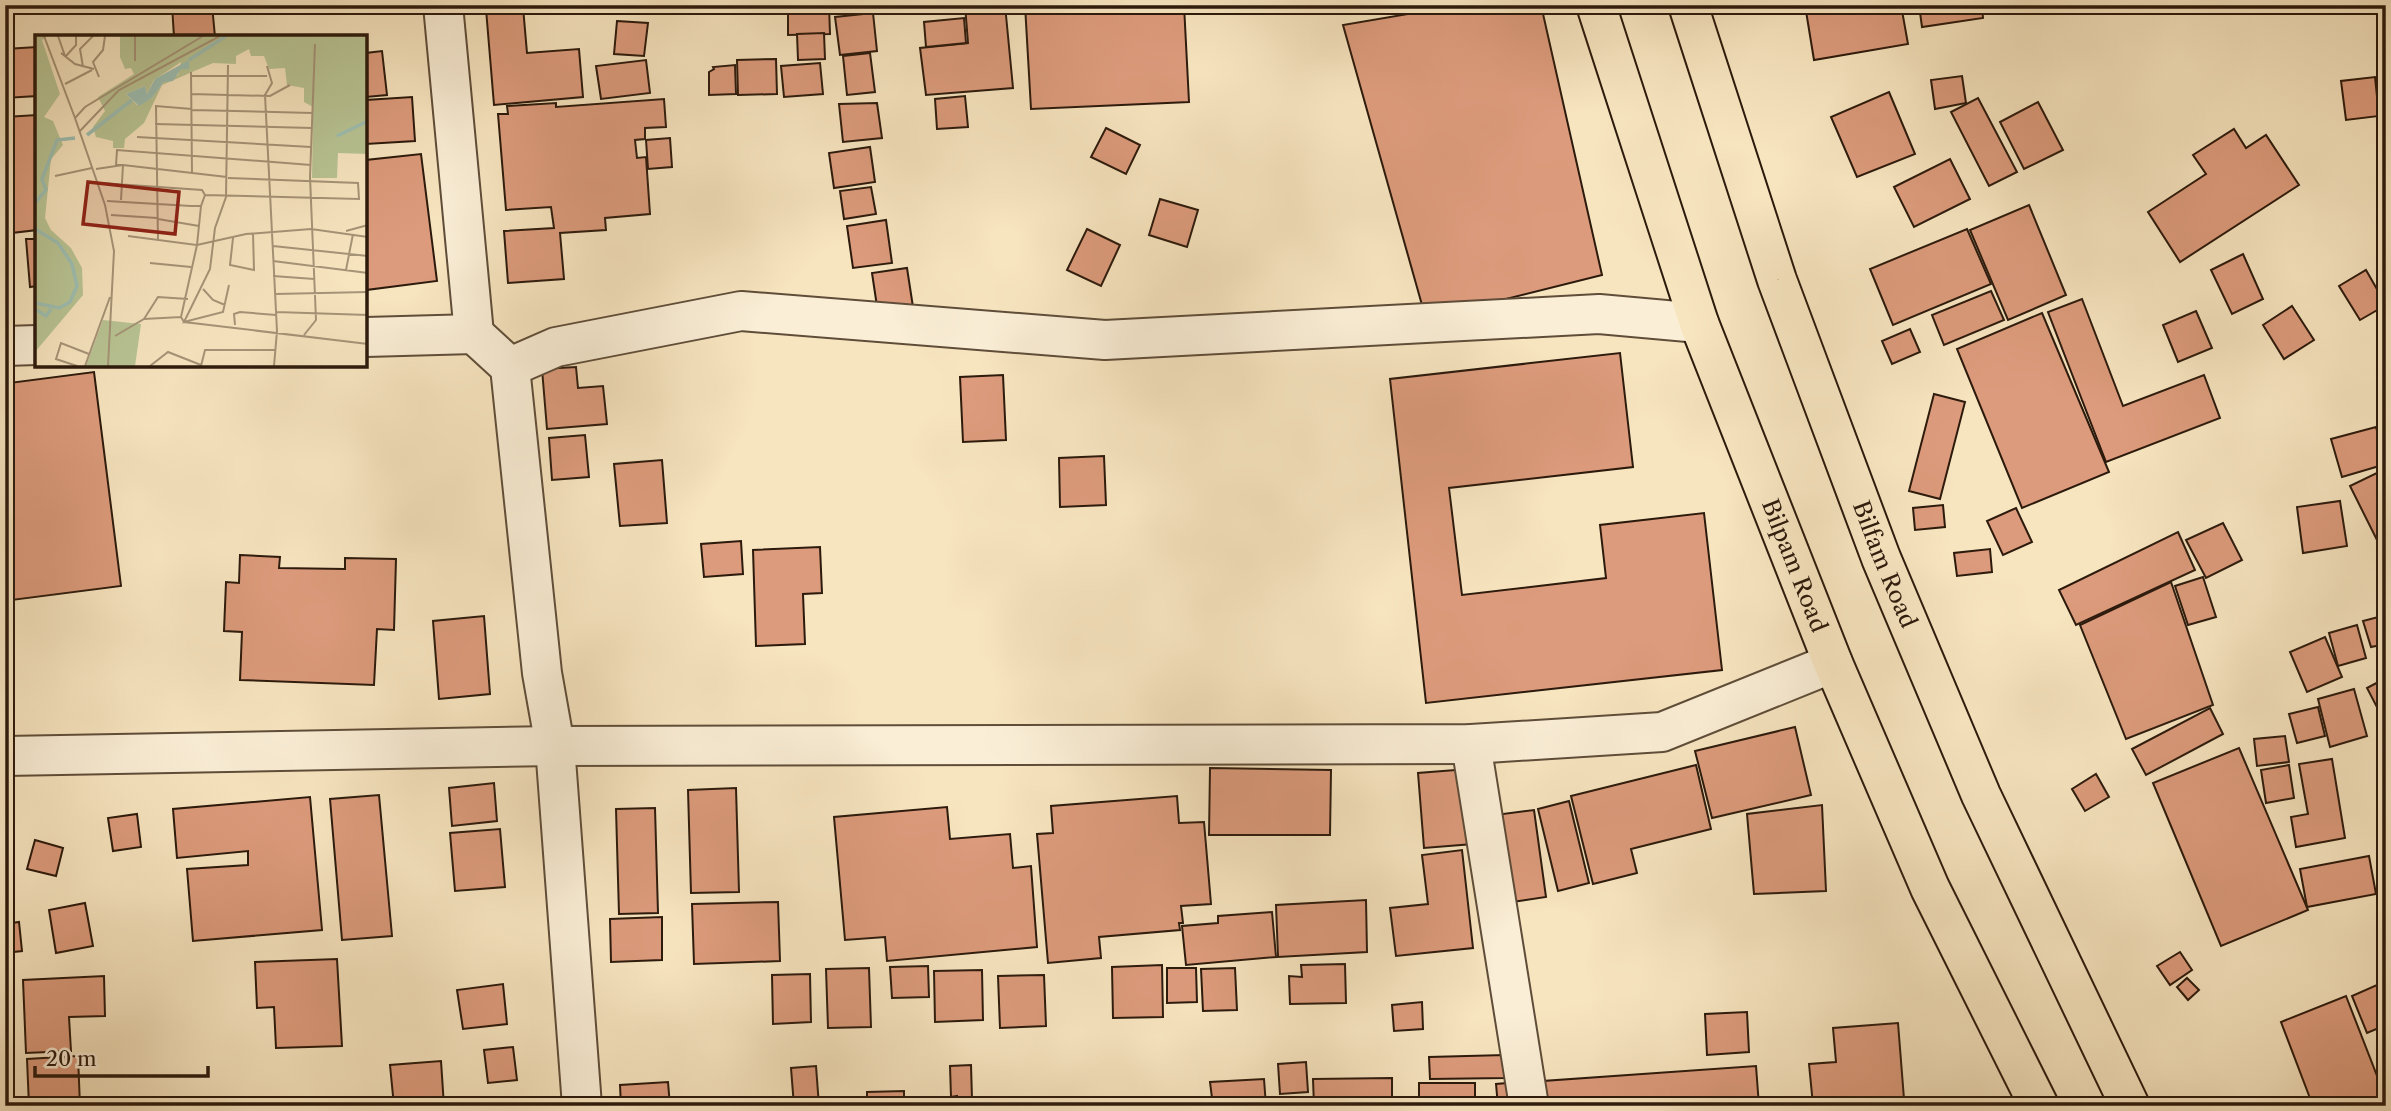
<svg xmlns="http://www.w3.org/2000/svg" width="2391" height="1111" viewBox="0 0 2391 1111" font-family="'Libre Caslon Text',serif">
<style>
.building{fill:#dc9b7c;stroke:#2c1a0c;stroke-width:2}
.lines{fill:none;stroke-linecap:round;stroke-linejoin:round}
.minor-casing{stroke:#5f4d39;stroke-width:42}
.primary-casing{stroke:#2c1a0c;stroke-width:42}
.minor{stroke:#faeed6;stroke-width:38}
.primary{stroke:#f7e5c0;stroke-width:38}
.labels{text-anchor:middle;stroke-width:5;stroke-linejoin:round;paint-order:stroke}
.street-label{font-size:23px;fill:#2c1a0c;stroke:#faeed6}
.inset-river{fill:none;stroke:#9dbfb2;stroke-width:3.5}
.inset-road{fill:none;stroke:#a69478;stroke-width:2}
.view{fill:#8f2418;fill-opacity:0.15;stroke:#8f2418;stroke-width:3.5}
.inset-edge{fill:none;stroke:#2c1a0c;stroke-width:3.5}
</style>
<rect width="100%" height="100%" fill="#f7e5c0"/>
<filter id="stains"><feTurbulence type="fractalNoise" baseFrequency=".00286" numOctaves="4"/><feColorMatrix values="0 0 0 0 .2 0 0 0 0 .09 0 0 0 0 .02 0 0 0 .5 -.17"/></filter>
<radialGradient id="worn" r=".72"><stop offset=".6" stop-color="#630" stop-opacity="0"/><stop offset="1" stop-color="#630" stop-opacity=".3"/></radialGradient>
<g class="building">
<polygon points="5,5 39,5 39,11 5,13"/>
<polygon points="172,5 212,5 215,37 174,37"/>
<polygon points="600,5 639,5 639,7 601,10"/>
<polygon points="788,5 829,5 830,34 788,35"/>
<polygon points="965,5 1005,5 1013,88 926,95 920,48 968,43"/>
<polygon points="1025,5 1184,5 1189,102 1031,109"/>
<polygon points="1190,5 1247,5 1247,9 1190,13"/>
<polygon points="1413,5 1541,5 1602,275 1494,302 1422,305 1343,25 1414,13"/>
<polygon points="1805,5 1901,5 1908,44 1814,60"/>
<polygon points="1919,5 1982,5 1983,18 1922,27"/>
<polygon points="523,7 527,53 579,49 583,97 494,105 486,9"/>
<polygon points="873,13 877,51 840,55 835,17"/>
<polygon points="964,18 966,43 926,47 924,22"/>
<polygon points="617,21 648,23 644,56 614,54"/>
<polygon points="824,33 825,59 798,60 797,34"/>
<polygon points="37,47 37,96 5,98 5,49"/>
<polygon points="382,51 387,95 366,97 366,53"/>
<polygon points="870,53 875,92 847,95 843,56"/>
<polygon points="776,59 777,94 738,95 737,60"/>
<polygon points="646,60 650,93 601,99 596,66"/>
<polygon points="820,63 823,94 784,97 781,66"/>
<polygon points="735,65 736,94 709,95 709,72 714,69 713,67"/>
<polygon points="1962,76 1966,103 1935,109 1931,80"/>
<polygon points="2375,77 2379,116 2346,120 2341,81"/>
<polygon points="1889,92 1915,154 1857,177 1831,117"/>
<polygon points="965,96 968,127 937,129 935,99"/>
<polygon points="412,97 415,141 366,144 366,100"/>
<polygon points="1978,98 2017,172 1989,186 1951,112"/>
<polygon points="664,99 666,127 645,128 645,139 635,140 637,158 646,157 650,214 605,218 606,230 560,233 564,279 508,283 504,231 554,228 551,207 506,210 498,114 508,114 507,106 556,103 556,107"/>
<polygon points="2038,102 2063,150 2024,169 2000,122"/>
<polygon points="877,103 882,138 843,142 839,104"/>
<polygon points="37,115 37,230 12,233 14,252 5,253 5,117"/>
<polygon points="1106,128 1140,145 1126,174 1091,157"/>
<polygon points="2234,129 2246,148 2266,135 2299,185 2180,262 2148,212 2206,174 2193,155"/>
<polygon points="670,138 672,167 648,169 646,140"/>
<polygon points="870,147 875,182 834,188 829,153"/>
<polygon points="421,154 437,281 366,290 366,160"/>
<polygon points="1950,159 1970,199 1914,227 1894,187"/>
<polygon points="871,187 876,214 844,219 840,191"/>
<polygon points="1160,199 1198,210 1187,247 1149,235"/>
<polygon points="2029,205 2066,295 2008,320 1970,230"/>
<polygon points="886,220 892,263 853,268 847,226"/>
<polygon points="1087,229 1120,245 1101,286 1067,270"/>
<polygon points="1967,229 1991,284 1893,325 1870,269"/>
<polygon points="26,239 37,239 37,286 30,287"/>
<polygon points="2243,254 2263,299 2232,314 2211,270"/>
<polygon points="907,268 913,307 878,313 872,273"/>
<polygon points="2366,270 2386,305 2360,320 2339,286"/>
<polygon points="1991,291 2004,320 1944,345 1932,315"/>
<polygon points="2082,299 2123,406 2204,375 2220,418 2106,462 2048,312"/>
<polygon points="2292,306 2314,340 2284,359 2263,325"/>
<polygon points="2196,311 2212,348 2178,362 2163,325"/>
<polygon points="2042,313 2109,472 2022,508 1957,349"/>
<polygon points="1910,329 1920,352 1892,364 1882,341"/>
<polygon points="1620,353 1633,467 1449,488 1462,595 1606,578 1600,525 1704,513 1722,670 1426,703 1390,379"/>
<polygon points="576,367 578,388 603,386 607,424 547,429 542,369"/>
<polygon points="94,372 121,586 12,600 5,543 5,399 11,398 9,383"/>
<polygon points="1003,375 1006,440 963,442 960,377"/>
<polygon points="1934,394 1965,402 1940,499 1909,491"/>
<polygon points="2376,427 2386,464 2342,477 2331,439"/>
<polygon points="585,435 589,477 552,480 549,438"/>
<polygon points="1104,456 1106,505 1060,507 1059,458"/>
<polygon points="662,460 667,523 620,526 614,464"/>
<polygon points="2385,469 2386,471 2386,558 2350,486"/>
<polygon points="2340,501 2347,546 2303,553 2297,507"/>
<polygon points="1943,505 1945,527 1915,530 1913,508"/>
<polygon points="2016,508 2032,542 2003,555 1987,521"/>
<polygon points="2223,523 2242,560 2206,578 2186,540"/>
<polygon points="2178,532 2195,570 2076,625 2059,590"/>
<polygon points="741,541 743,574 704,577 701,544"/>
<polygon points="820,547 822,593 803,594 805,644 756,646 753,550"/>
<polygon points="1990,549 1992,572 1957,576 1954,553"/>
<polygon points="240,555 280,557 279,568 345,569 345,558 396,559 394,630 377,629 374,685 240,680 242,632 224,631 226,582 239,583"/>
<polygon points="2203,577 2216,617 2188,625 2175,586"/>
<polygon points="2171,582 2213,705 2126,739 2080,625"/>
<polygon points="2386,615 2386,644 2371,647 2363,621"/>
<polygon points="484,616 490,694 439,699 433,621"/>
<polygon points="2357,625 2366,658 2338,666 2329,633"/>
<polygon points="2325,637 2342,677 2307,692 2290,652"/>
<polygon points="2386,678 2386,710 2380,713 2367,688"/>
<polygon points="2354,689 2367,736 2330,747 2318,699"/>
<polygon points="2318,707 2325,736 2297,743 2289,714"/>
<polygon points="2210,708 2223,734 2146,775 2132,749"/>
<polygon points="1795,727 1811,795 1712,818 1695,751"/>
<polygon points="2285,736 2289,762 2257,766 2254,739"/>
<polygon points="2239,748 2308,910 2221,946 2153,783"/>
<polygon points="2332,759 2345,838 2296,847 2291,817 2308,814 2299,764"/>
<polygon points="1696,765 1711,829 1631,849 1637,873 1593,884 1571,796"/>
<polygon points="2289,765 2294,798 2266,803 2261,770"/>
<polygon points="1210,768 1331,770 1330,835 1209,835"/>
<polygon points="1468,769 1473,844 1424,848 1418,773"/>
<polygon points="2096,774 2109,797 2085,811 2072,789"/>
<polygon points="494,783 497,821 452,826 449,788"/>
<polygon points="736,788 739,892 691,893 688,790"/>
<polygon points="379,795 392,936 342,940 330,799"/>
<polygon points="1177,796 1179,823 1204,822 1211,904 1181,906 1183,923 1179,923 1180,930 1099,937 1101,958 1048,963 1037,834 1053,833 1051,806"/>
<polygon points="310,797 322,930 193,941 187,869 248,865 248,851 177,858 173,809"/>
<polygon points="1569,801 1589,883 1558,891 1538,809"/>
<polygon points="1822,805 1826,891 1754,894 1747,814"/>
<polygon points="947,807 950,839 1010,834 1013,868 1031,866 1037,947 887,961 885,937 845,940 834,817"/>
<polygon points="655,808 658,913 619,914 616,809"/>
<polygon points="1534,810 1546,897 1498,904 1487,816"/>
<polygon points="137,814 141,847 113,851 108,818"/>
<polygon points="500,829 505,887 455,891 450,833"/>
<polygon points="35,840 63,848 56,876 27,869"/>
<polygon points="1462,850 1473,948 1396,956 1390,908 1428,904 1422,855"/>
<polygon points="2369,856 2376,894 2307,907 2300,869"/>
<polygon points="1366,900 1367,952 1278,957 1276,905"/>
<polygon points="778,902 780,961 694,964 692,904"/>
<polygon points="85,903 93,946 56,953 49,910"/>
<polygon points="1272,912 1276,957 1186,965 1182,926 1218,923 1218,916"/>
<polygon points="662,917 662,960 611,962 610,919"/>
<polygon points="19,922 22,951 5,953 5,924"/>
<polygon points="2180,952 2192,970 2170,985 2157,966"/>
<polygon points="337,959 342,1046 276,1048 274,1007 257,1008 255,962"/>
<polygon points="1345,964 1346,1003 1290,1004 1289,976 1302,977 1301,965"/>
<polygon points="1162,965 1163,1017 1113,1018 1112,967"/>
<polygon points="928,966 929,997 892,998 890,967"/>
<polygon points="869,968 871,1027 828,1028 826,969"/>
<polygon points="1167,968 1196,968 1197,1002 1167,1003"/>
<polygon points="1235,968 1237,1010 1203,1011 1201,969"/>
<polygon points="982,970 983,1020 935,1022 934,971"/>
<polygon points="810,974 811,1022 773,1024 772,975"/>
<polygon points="1044,975 1046,1026 1000,1028 998,976"/>
<polygon points="104,976 105,1016 69,1017 71,1051 26,1053 23,980"/>
<polygon points="2187,978 2199,990 2188,1000 2177,987"/>
<polygon points="2386,981 2386,1025 2367,1033 2352,996"/>
<polygon points="503,984 507,1024 463,1029 457,990"/>
<polygon points="2346,996 2386,1099 2386,1106 2313,1106 2281,1022"/>
<polygon points="1422,1002 1423,1029 1394,1031 1392,1005"/>
<polygon points="1747,1012 1749,1052 1707,1055 1705,1014"/>
<polygon points="1898,1023 1904,1099 1813,1105 1809,1064 1836,1062 1833,1028"/>
<polygon points="513,1047 517,1080 488,1083 484,1050"/>
<polygon points="1505,1055 1506,1078 1430,1079 1429,1057"/>
<polygon points="78,1056 80,1106 29,1106 27,1059"/>
<polygon points="441,1061 444,1106 394,1106 390,1065"/>
<polygon points="1306,1062 1308,1092 1280,1094 1278,1064"/>
<polygon points="971,1065 972,1099 989,1098 989,1106 957,1106 957,1096 951,1097 950,1066"/>
<polygon points="816,1066 819,1106 794,1106 791,1068"/>
<polygon points="1756,1066 1759,1106 1545,1106 1543,1081"/>
<polygon points="1392,1078 1392,1106 1314,1106 1313,1079"/>
<polygon points="1264,1079 1266,1106 1213,1106 1210,1082"/>
<polygon points="668,1082 670,1106 621,1106 620,1085"/>
<polygon points="1519,1082 1521,1106 1498,1106 1496,1084"/>
<rect x="1419" y="1083" width="56" height="23"/>
<polygon points="904,1091 904,1106 867,1106 867,1092"/>
</g>
<g class="lines">
<defs>
<g id="minor">
<polyline points="443,5 474,334 510,367 542,673 555,746 582,1106"/>
<polyline points="366,337 474,334"/>
<polyline points="5,346 37,345"/>
<polyline points="510,367 556,347 741,311 1105,340 1599,314 1699,323"/>
<polyline points="1471,744 1529,1106"/>
<polyline points="5,756 555,746 1471,744 1662,732 1833,663"/>
</g>
<g id="primary">
<path id="s1" d="M 1596,5 L 1699,323 L 1833,663 L 1930,888 L 2039,1106"/>
<path id="s2" d="M 1688,5 L 1777,280 L 1881,558 L 1981,795 L 2130,1106"/>
</g>
</defs>
<use href="#minor" class="minor-casing"/>
<use href="#primary" class="primary-casing"/>
<use href="#minor" class="minor"/>
<use href="#primary" class="primary"/>
</g>
<g class="labels">
<g class="street-label">
<text dy="8" stroke="none"><textPath href="#s1" startOffset="595">Bilpam Road</textPath></text>
<text dy="8" stroke="none"><textPath href="#s2" startOffset="593">Bilfam Road</textPath></text>
</g>
</g>
<g transform="translate(35 35)">
<rect width="332" height="332" fill="#f7e5c0"/>
<path d="M 0,1 L 13,1 L 7,5 L 25,59 L 9,82 L 18,86 L 28,110 L 16,124 L 10,183 L 16,195 L 36,213 L 47,233 L 48,260 L 0,317 ZM 85,1 L 332,1 L 332,119 L 303,118 L 302,143 L 277,143 L 278,72 L 269,67 L 269,53 L 252,50 L 250,33 L 234,34 L 229,21 L 216,21 L 214,14 L 201,21 L 201,29 L 178,28 L 127,50 L 109,88 L 90,104 L 89,113 L 78,113 L 78,106 L 61,102 L 58,92 L 70,76 L 63,62 L 99,39 L 96,33 L 90,34 L 85,22 ZM 146,27 L 143,40 L 129,47 L 117,63 L 102,70 L 91,59 L 110,51 L 112,59 L 119,45 ZM 68,285 L 106,289 L 100,331 L 51,331 Z" fill="#b9c595" fill-rule="evenodd"/>
<path d="M 154,25 L 154,34 L 146,34 L 138,46 L 129,47 L 117,63 L 104,71 L 91,59 L 110,51 L 112,59 L 120,44 Z" fill="#9dbfb2"/>
<path class="inset-river" d="M 154,25 L 191,1M 52,100 L 97,65M 302,101 L 333,86M 0,168 L 11,155 L 7,144 L 22,105 L 40,103M 0,194 L 23,208 L 37,229 L 42,251 L 35,267 L 24,273 L 0,268M 0,274 L 11,281 L 16,274"/>
<path class="inset-road" d="M 9,1 L 40,83M 23,1 L 30,21M 100,1 L 100,26M 26,18 L 40,29 L 59,34M 30,22 L 41,10 L 41,1M 193,30 L 191,162 L 180,193 L 175,234 L 149,287 L 188,277 L 194,250M 232,31 L 237,48 L 230,60 L 242,296 L 239,331M 48,32 L 45,14 L 58,1M 156,37 L 157,139M 156,41 L 232,41M 64,42 L 58,27 L 68,15 L 70,1M 30,49 L 57,35M 156,59 L 235,61 L 255,50M 157,75 L 278,78M 120,89 L 277,93M 44,97 L 84,55 L 185,1M 102,102 L 276,112M 61,134 L 88,130 L 192,142M 20,141 L 57,133M 66,148 L 167,155 L 170,160M 86,165 L 88,130 L 81,130 L 82,115 L 276,130M 72,166 L 156,171 L 166,171 L 170,160 L 324,164 L 323,148 L 193,143M 166,171 L 162,210 L 211,199 L 276,194 L 333,202M 76,180 L 122,183M 123,184 L 164,191M 311,196 L 333,190M 93,201 L 162,210 L 146,282M 198,203 L 195,230 L 219,235 L 218,198M 123,206 L 121,71 L 157,74M 238,211 L 333,221M 238,226 L 333,238M 115,228 L 156,232M 311,235 L 318,199M 238,241 L 279,244M 168,254 L 178,265 L 190,270M 240,259 L 333,257M 241,277 L 333,280M 109,284 L 123,262 L 153,264M 200,290 L 199,279 L 205,277 L 241,280M 269,300 L 281,285 L 275,142 L 280,9M 80,301 L 109,284 L 146,282 L 149,287 L 333,309M 42,331 L 21,324 L 26,308 L 54,319M 50,331 L 75,262M 73,331 L 79,216 L 70,170 L 40,83 L 50,72 L 168,1M 115,331 L 133,317 L 166,330M 166,331 L 170,315 L 240,315"/>
<path class="view" d="M 53,147 L 144,157 L 140,199 L 48,189 Z"/>
<rect width="332" height="332" class="inset-edge"/>
</g>
<rect width="2391" height="1111" fill="none" stroke="#f7e5c0" stroke-width="28"/>
<rect x="7" y="7" width="2377" height="1097" fill="none" stroke="#2c1a0c" stroke-width="3.5"/>
<rect x="14" y="14" width="2363" height="1083" fill="none" stroke="#2c1a0c" stroke-width="2"/>
<path d="M35 1066v10h173v-10" fill="none" stroke="#2c1a0c" stroke-width="3.5"/>
<text x="46" y="1066" font-size="21" fill="#2c1a0c" stroke="#faeed6" stroke-width="5" paint-order="stroke">20 m</text>
<rect width="100%" height="100%" filter="url(#stains)"/>
<rect width="100%" height="100%" fill="url(#worn)"/>
</svg>
